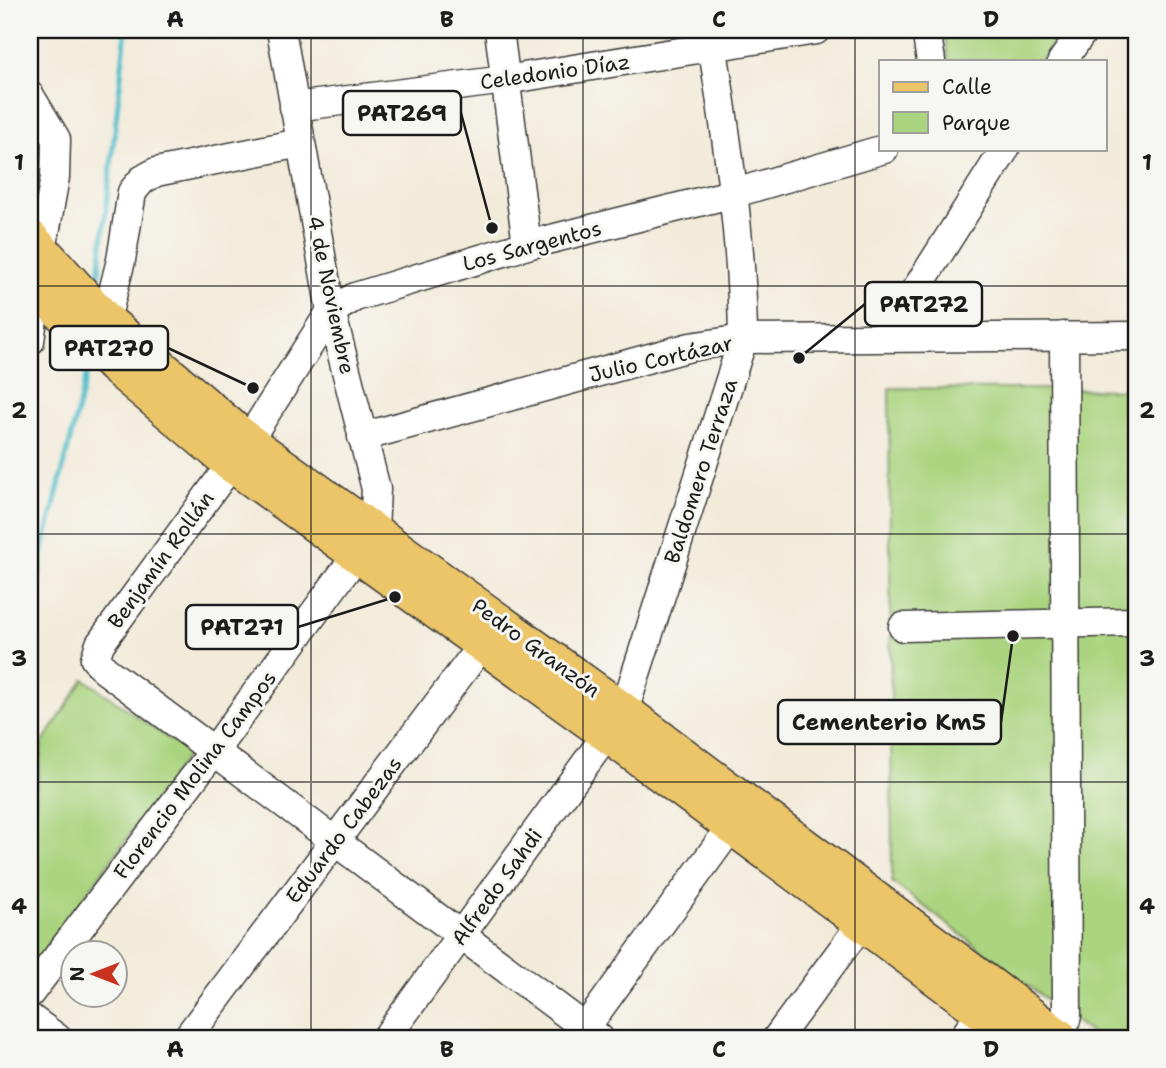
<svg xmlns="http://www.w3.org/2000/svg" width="1166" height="1068" viewBox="0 0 1166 1068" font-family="'Shantell Sans',sans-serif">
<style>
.green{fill:#aad47f;stroke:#63784e;stroke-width:2}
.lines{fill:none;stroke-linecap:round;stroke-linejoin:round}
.stream{stroke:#51bdcb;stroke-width:5}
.minor-casing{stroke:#3c3b38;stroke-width:31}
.major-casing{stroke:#3c3b38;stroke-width:38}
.minor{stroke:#fff;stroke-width:28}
.major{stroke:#ecc569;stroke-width:35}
.grid{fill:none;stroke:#1c1c1c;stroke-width:2;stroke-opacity:0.55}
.labels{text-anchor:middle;stroke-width:6;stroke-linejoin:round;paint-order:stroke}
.street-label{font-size:21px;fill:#1c1c1c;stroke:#f6f6f2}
.leader{fill:none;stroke:#1c1c1c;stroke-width:2.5}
.callout-dot{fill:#1c1c1c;stroke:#f6f6f2;stroke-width:2.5}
.callout{fill:#f6f6f2;stroke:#1c1c1c;stroke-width:2.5}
.callout-label{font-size:23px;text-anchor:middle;font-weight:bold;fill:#1c1c1c}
.neatline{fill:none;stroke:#1c1c1c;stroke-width:2.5}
.grid-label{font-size:23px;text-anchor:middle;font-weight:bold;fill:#1c1c1c}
</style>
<rect width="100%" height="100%" fill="#f6f6f2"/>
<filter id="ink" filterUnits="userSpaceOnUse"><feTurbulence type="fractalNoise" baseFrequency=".0143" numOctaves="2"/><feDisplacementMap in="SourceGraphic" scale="14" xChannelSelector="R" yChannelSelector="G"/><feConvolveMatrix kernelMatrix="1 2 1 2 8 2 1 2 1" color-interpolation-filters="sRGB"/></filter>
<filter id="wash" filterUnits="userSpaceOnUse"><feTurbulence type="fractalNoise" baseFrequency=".00686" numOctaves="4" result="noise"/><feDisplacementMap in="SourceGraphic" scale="28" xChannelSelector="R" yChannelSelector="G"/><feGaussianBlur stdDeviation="1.57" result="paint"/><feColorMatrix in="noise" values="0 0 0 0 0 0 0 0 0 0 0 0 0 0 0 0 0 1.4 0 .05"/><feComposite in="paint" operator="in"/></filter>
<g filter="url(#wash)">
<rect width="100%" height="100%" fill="#f3ebda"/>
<g class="green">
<polygon points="944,30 1060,30 1041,61 948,61"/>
<polygon points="889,388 1136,390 1136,1038 1097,1038 892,882"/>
<polygon points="84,679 189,753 30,971 30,852 42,744"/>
</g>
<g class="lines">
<g class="stream">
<polyline points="97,291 126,30"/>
<polyline points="30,634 43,550 90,360"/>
</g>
</g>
</g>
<g filter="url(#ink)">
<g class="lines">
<defs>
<g id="minor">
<polyline points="499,30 527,245"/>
<polyline points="926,30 931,61"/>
<polyline points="1062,61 1084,30"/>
<polyline points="30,96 56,139 55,177 42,250"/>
<polyline points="294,107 505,80 816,30"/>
<polyline points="106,320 121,260 132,192 142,180 156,172 300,143"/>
<polyline points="886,337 1005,149"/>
<polyline points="30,341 37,289"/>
<polyline points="362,437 690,347 743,339 1136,336"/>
<polyline points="903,627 1136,622"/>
<polyline points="30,993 214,751 374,531 376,489 331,311 281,30"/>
<polyline points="30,1018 57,1038"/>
<polyline points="187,1038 494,629"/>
<path d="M 386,1038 L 624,711 L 743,339 C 742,235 726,133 710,30"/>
<polyline points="578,1038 731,827"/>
<polyline points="599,1038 105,670 95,659 100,644 248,441 331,311 355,297 527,245 735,193 884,149"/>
<polyline points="777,1038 862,923"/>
<polyline points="963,1038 982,1012"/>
<polyline points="1060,1038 1067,1016 1064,336"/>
</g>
<g id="major">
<polyline points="30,237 106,320 248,441 624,711 1061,1038"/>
<polyline points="30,282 114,366 231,464 608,735 1017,1038"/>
</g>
</defs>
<use href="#minor" class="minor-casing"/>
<use href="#major" class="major-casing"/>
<use href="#minor" class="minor"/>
<use href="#major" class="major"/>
</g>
</g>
<path class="grid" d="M 311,30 L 311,1038M 583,30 L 583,1038M 855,30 L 855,1038M 30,286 L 1136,286M 30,534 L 1136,534M 30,782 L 1136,782"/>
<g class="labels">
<g class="street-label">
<text transform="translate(555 72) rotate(-8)" y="7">Celedonio Díaz</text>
<text transform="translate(532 246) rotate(-15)" y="7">Los Sargentos</text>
<text transform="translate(331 295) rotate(78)" y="7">4 de Noviembre</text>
<text transform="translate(661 359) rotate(-13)" y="7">Julio Cortázar</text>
<text transform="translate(701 471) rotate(-72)" y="7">Baldomero Terraza</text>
<text transform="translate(161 560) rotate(-54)" y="7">Benjamín Rollán</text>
<text transform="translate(536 648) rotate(36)" y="7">Pedro Granzón</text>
<text transform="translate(195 775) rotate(-53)" y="7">Florencio Molina Campos</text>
<text transform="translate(344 830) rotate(-53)" y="7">Eduardo Cabezas</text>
<text transform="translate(497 887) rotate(-54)" y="7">Alfredo Sahdi</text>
</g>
</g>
<path class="leader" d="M492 228L461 113M799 358L865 304M253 388L168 348M395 597L298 627M1013 636L1001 722"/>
<g class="callout-dot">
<circle cx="492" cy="228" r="7"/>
<circle cx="799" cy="358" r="7"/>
<circle cx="253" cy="388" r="7"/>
<circle cx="395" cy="597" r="7"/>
<circle cx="1013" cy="636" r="7"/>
</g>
<g class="callout">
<rect x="343" y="91" width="118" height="44" rx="7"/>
<rect x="865" y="282" width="117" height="44" rx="7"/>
<rect x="50" y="326" width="118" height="44" rx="7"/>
<rect x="186" y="605" width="112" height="44" rx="7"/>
<rect x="778" y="700" width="223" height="44" rx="7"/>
</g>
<g class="callout-label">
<text x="402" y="121">PAT269</text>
<text x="924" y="312">PAT272</text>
<text x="109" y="356">PAT270</text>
<text x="242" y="635">PAT271</text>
<text x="889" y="730">Cementerio Km5</text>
</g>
<rect width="1166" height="1068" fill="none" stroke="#f6f6f2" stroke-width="77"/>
<rect x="879" y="60" width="228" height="91" fill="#f6f6f2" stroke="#9f9f9c" stroke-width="2"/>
<rect x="893" y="82" width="35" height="10" fill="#ecc569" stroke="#9f9f9c" stroke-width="2"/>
<text x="942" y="94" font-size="21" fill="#1c1c1c">Calle</text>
<rect x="893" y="112" width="35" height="21" fill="#aad47f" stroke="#9f9f9c" stroke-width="2"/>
<text x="942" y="130" font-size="21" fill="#1c1c1c">Parque</text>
<g transform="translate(94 974) rotate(270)"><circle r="33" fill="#f6f6f2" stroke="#9f9f9c" stroke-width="2"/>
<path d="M0-5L12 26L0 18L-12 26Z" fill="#c8321e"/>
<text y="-10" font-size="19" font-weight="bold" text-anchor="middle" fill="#1c1c1c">N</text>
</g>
<rect x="38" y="38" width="1090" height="992" class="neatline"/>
<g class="grid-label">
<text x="175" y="27">A</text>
<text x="447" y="27">B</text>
<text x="719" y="27">C</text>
<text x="991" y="27">D</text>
<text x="19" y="170">1</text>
<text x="1147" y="170">1</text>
<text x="19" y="418">2</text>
<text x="1147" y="418">2</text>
<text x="19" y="666">3</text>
<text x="1147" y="666">3</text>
<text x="19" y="914">4</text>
<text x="1147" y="914">4</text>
<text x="175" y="1057">A</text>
<text x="447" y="1057">B</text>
<text x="719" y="1057">C</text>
<text x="991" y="1057">D</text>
</g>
</svg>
